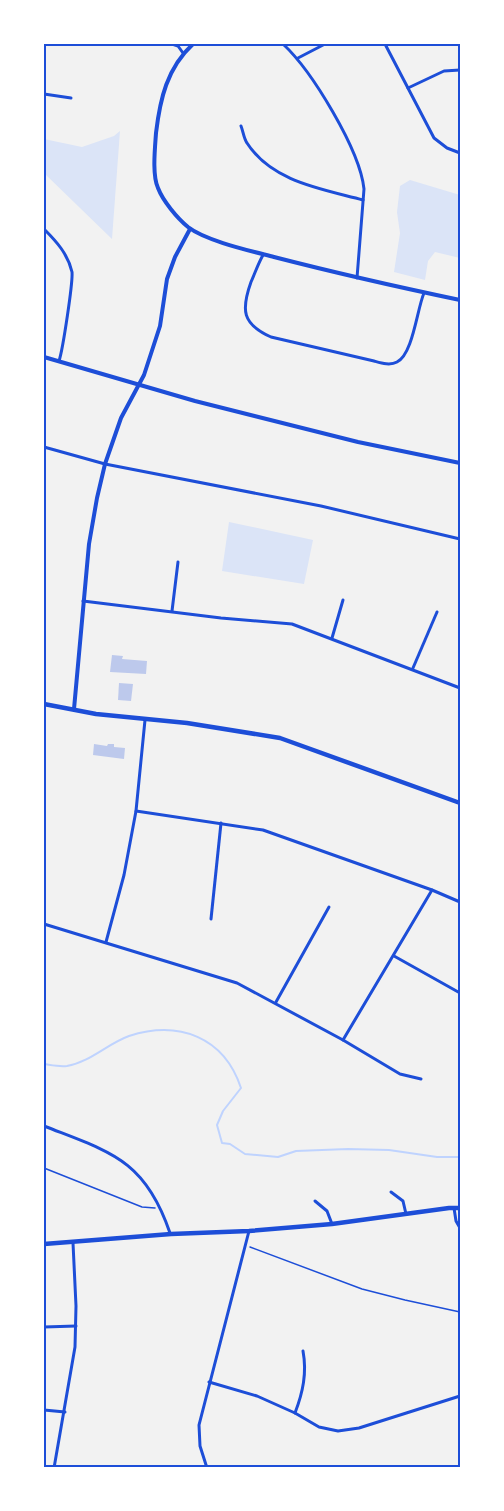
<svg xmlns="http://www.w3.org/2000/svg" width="504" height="1511" viewBox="0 0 504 1511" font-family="Roboto,sans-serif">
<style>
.green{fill:#dbe4f7}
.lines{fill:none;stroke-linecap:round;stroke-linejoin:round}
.stream{stroke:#bfd3fe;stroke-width:2}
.building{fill:#bdc9ec}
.path{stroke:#1d4ed8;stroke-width:1.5}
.minor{stroke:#1d4ed8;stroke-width:3}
.tertiary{stroke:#1d4ed8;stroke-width:4}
.secondary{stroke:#1d4ed8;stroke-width:4.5}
.primary{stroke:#1d4ed8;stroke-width:4.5}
.neatline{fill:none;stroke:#1d4ed8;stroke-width:2}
</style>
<rect width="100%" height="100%" fill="#f2f2f2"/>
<g class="green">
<polygon points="120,131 112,239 44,173 44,139 82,147 114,136"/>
<polygon points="410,180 460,195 460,258 435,252 428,261 425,280 394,272 400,233 397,212 400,186"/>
<polygon points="229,522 313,540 304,584 222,571"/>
</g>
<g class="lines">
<path class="stream" d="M 44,1064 C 51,1065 59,1067 67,1066 C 90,1062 107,1044 129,1036 C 179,1020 224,1037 241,1088 L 223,1111 L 217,1125 L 222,1143 L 230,1144 L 245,1154 L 278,1157 L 296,1151 L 348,1149 L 389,1150 L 437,1157 L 460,1157"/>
</g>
<g class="building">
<polygon points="112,655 123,656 122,659 147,661 146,674 110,672"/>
<polygon points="119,683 133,684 131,701 118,700"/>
<polygon points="94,744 107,746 108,744 114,744 114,747 125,748 124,759 93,755"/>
</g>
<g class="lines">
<g class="path">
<polyline points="44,1168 142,1207 155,1208"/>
<polyline points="250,1247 362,1289 405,1300 460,1312"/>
</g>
<g class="minor">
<polyline points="172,44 178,46 183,53"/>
<path d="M 283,44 C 312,71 360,150 364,189 L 357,278"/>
<polyline points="385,44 434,138 447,148 460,153"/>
<polyline points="298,58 325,44"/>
<polyline points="408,88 444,71 460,70"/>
<polyline points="44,94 71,98"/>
<path d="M 241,126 C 243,131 244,139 247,143 C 272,182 322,189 363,200"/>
<path d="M 44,229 C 56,241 68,254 72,272 C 73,282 63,349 59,361"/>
<path d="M 263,255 C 258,264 255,273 251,282 C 241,310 242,324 271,337 L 374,361 C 381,363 390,366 397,362 C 413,354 417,309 424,293"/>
<polyline points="44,447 105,464 321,506 460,539"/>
<polyline points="83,601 221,618 292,624 460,688"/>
<polyline points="172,611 178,562"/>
<polyline points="332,638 343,600"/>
<polyline points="413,668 437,612"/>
<polyline points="44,806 44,807"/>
<polyline points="136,811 263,830 432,890 460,902"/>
<polyline points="211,919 221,823"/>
<polyline points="44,924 237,983 343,1040 400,1074 421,1079"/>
<polyline points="106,942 124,875 136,811 145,720"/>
<polyline points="394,956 460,993"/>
<polyline points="276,1002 329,907"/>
<polyline points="343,1040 432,890"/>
<path d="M 44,1126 C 110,1152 145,1159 170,1233"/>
<polyline points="391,1192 403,1201 406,1214"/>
<polyline points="315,1201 327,1211 332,1224"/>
<polyline points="454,1208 456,1221 460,1228"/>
<polyline points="44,1327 76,1326"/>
<polyline points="209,1382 257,1396 295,1413 319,1427 338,1431 359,1428 460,1396"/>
<polyline points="44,1410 65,1412"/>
<path d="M 295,1413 C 303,1392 307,1373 303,1351"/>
<polyline points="54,1468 75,1347 76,1306 73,1243"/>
<polyline points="207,1468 200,1446 199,1425 249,1231"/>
</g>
<g class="tertiary">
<path d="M 193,44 C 167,68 160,99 156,133 C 155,148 152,175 158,188 C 163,201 177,218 188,227 C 206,241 251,251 274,257 C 336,273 398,287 460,300"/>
<polyline points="44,357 195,401 358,442 460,463"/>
<polyline points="74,709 89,544 97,498 105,464 121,418 144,375 160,326 167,279 175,257 190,229"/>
</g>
<polyline class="secondary" points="44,1244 171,1234 249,1231 332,1224 449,1208 460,1208"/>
<polyline class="primary" points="44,704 96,714 187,723 280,738 460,803"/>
</g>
<rect width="504" height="1511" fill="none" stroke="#ffffff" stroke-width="90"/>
<rect x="45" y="45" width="414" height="1421" class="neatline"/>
</svg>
